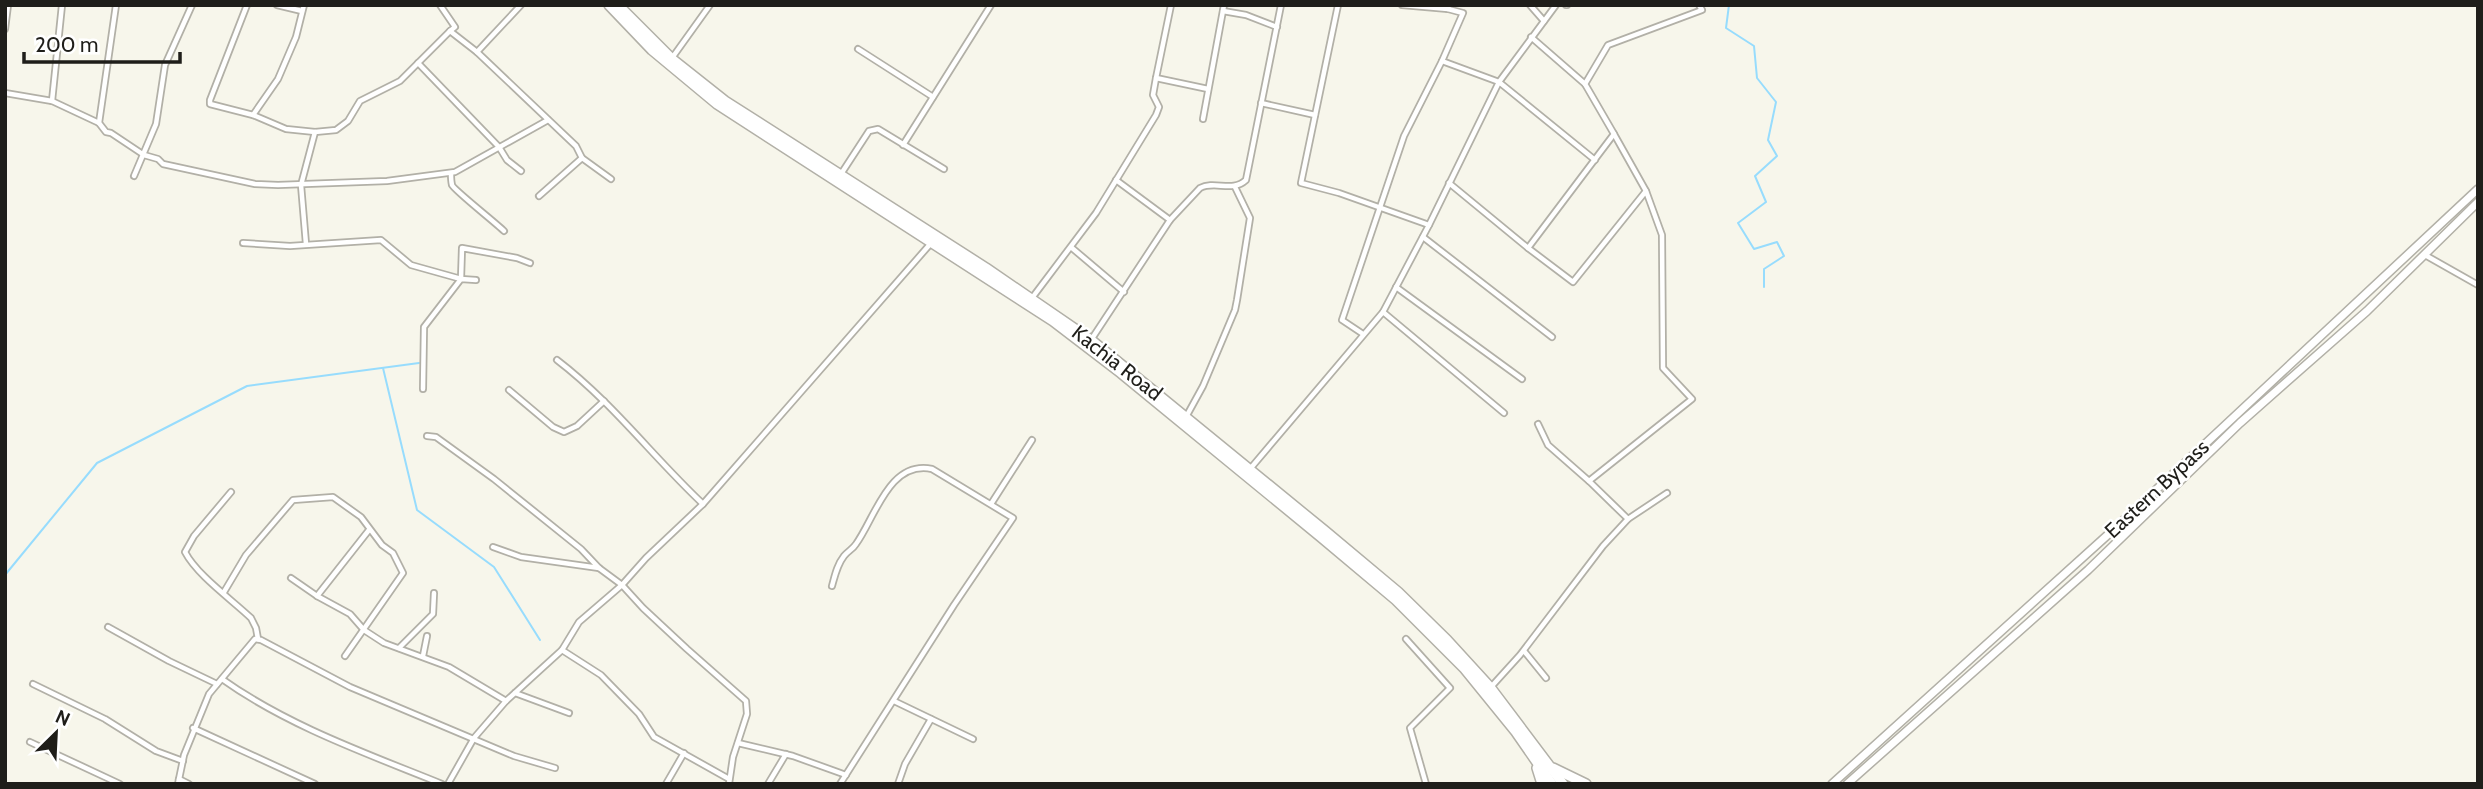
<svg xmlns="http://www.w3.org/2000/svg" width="2483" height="789" viewBox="0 0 2483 789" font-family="Cabin,sans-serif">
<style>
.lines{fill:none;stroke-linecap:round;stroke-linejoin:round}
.stream{stroke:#97dcfd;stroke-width:2}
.street-casing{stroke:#b2b0a7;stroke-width:8}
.primary-casing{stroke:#b2b0a7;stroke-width:10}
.highway-casing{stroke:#b2b0a7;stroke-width:12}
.street{stroke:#fff;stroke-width:4.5}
.primary{stroke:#fff;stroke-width:7}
.highway{stroke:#fff;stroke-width:9}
.labels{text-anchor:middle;stroke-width:5;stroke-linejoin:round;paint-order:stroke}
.street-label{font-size:21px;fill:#1f1e1a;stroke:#fff}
</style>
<rect width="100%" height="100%" fill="#f7f6eb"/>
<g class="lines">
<g class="stream">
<polyline points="1729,5 1726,28 1754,46 1757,78 1776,102 1768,140 1777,156 1755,176 1766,202 1738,223 1754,249 1777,242 1784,256 1764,269 1764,287"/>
<polyline points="383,368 417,510 494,567 540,640"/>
<polyline points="5,575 97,463 247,386 419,363"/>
</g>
<defs>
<g id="street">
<polyline points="116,5 99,123 106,132 111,133 144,155 158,159 163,164 255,184 278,185 387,181 455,172 548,120"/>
<polyline points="247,5 210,100 210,104 253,115 286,129 315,132 336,130 348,121 360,101 400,81 450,31"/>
<polyline points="277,5 302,11"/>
<polyline points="440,5 455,27 450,31 477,52 576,146 582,158 611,179"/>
<polyline points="1171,5 1156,78 1208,89"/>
<polyline points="1338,5 1301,183 1339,193 1429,225"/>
<polyline points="1402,5 1448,9"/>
<polyline points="1530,5 1544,21"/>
<polyline points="1566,5 1567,5"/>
<polyline points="1223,11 1246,15 1277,27"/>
<polyline points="5,29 8,5"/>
<polyline points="1531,37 1585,84"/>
<polyline points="858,49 933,97"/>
<polyline points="477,52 521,5"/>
<polyline points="672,58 710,5"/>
<polyline points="1442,61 1499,82 1595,160"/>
<polyline points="418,63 499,147 507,160 521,171"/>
<polyline points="5,93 52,101 99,123"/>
<polyline points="52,101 62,5"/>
<polyline points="1261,103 1315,115"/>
<polyline points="253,115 278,79 296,37 304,5"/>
<polyline points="1203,119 1224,5"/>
<polyline points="1614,134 1646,191"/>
<polyline points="903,145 991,5"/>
<path d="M 451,173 C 451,177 451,181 452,185 C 454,190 496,223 504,231"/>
<polyline points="841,174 869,131 878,129 944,169"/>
<polyline points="134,176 156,124 165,65 192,5"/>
<polyline points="1116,180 1170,220"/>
<polyline points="1449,183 1528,248"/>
<polyline points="539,196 582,158"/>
<polyline points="1423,237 1552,337"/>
<polyline points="243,243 290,246 381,240 411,265 461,279 462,248 517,258 530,263"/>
<polyline points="306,244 301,185 315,132"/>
<polyline points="1072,248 1124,292"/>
<polyline points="2425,255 2478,285"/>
<polyline points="1396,287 1522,379"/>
<polyline points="1032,298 1096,213 1156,115 1159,107 1153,95 1156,78"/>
<polyline points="1383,312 1504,413"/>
<polyline points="1363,334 1342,320 1404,136 1442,61 1463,13 1448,9 1449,5"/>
<path d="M 1091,340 L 1170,220 L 1200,188 C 1215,180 1232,193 1246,180 L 1281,5"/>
<path d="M 557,360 C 612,402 653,457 703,504"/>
<polyline points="423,389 424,327 461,279 476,280"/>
<polyline points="509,390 553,427 564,432 577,426 604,401"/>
<polyline points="1186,417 1203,386 1235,310 1237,300 1250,218 1235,187"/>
<polyline points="1538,424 1548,445 1589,481"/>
<polyline points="427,436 436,437 494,479 581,549 599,568 622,585 643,608 687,649 746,701 747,714 733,757 729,784"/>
<polyline points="1250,469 1383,312 1429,225 1499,82 1556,5"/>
<path d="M 231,492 L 194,536 L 185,552 C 197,575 231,599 251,618 L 256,628 L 258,639"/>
<polyline points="991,504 1032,440"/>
<polyline points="1628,519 1589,481 1692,399 1663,368 1662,235 1646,191 1573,282 1528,248 1614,134 1585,84 1608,45 1702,10 1699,5"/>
<polyline points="493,547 521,557 599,568"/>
<polyline points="291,578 317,596 350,614 364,630 384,643 449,667 506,701"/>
<path d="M 832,586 C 835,575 837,565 844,556 C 848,551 853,549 856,544 C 875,518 889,460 932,469 L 1013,518 L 954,605 L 840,784"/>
<polyline points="224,592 246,555 293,500 333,497 361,517 382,545 393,553 403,573 345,656"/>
<polyline points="317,596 369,530"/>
<polyline points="108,627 169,661 217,684"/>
<polyline points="1406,639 1450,688 1410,728 1426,784"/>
<polyline points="399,648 433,614 434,593"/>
<polyline points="562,650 601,675 639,714 654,737 729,779"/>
<polyline points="1524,651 1546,678"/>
<polyline points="423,656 427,636"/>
<path d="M 222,679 C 288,726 368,754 442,784"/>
<polyline points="33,684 105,719 156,751 183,761"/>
<polyline points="1491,687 1520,655 1603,546 1628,519 1667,493"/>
<polyline points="515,693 569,713"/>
<polyline points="894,701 973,739"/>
<polyline points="193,728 315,784"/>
<polyline points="30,742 120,784"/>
<polyline points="738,743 793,756 846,775"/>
<polyline points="179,779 189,784"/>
<polyline points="178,784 184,755 209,694 255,639 261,640 350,687 514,756 555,768"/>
<polyline points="448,784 474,738 506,701 562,650 579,622 622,585 646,558 703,504 932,242"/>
<polyline points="666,784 684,753"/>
<polyline points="768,784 786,754"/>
<polyline points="898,784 905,764 931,719"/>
</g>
<g id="primary">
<polyline points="1832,784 2112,531 2478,189"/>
<polyline points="1847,784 2088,570 2240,423 2367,311 2478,202"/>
</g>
<g id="highway">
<polyline points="609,5 652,50 717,104 1053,321 1121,373 1321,537 1396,600 1464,668 1516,732 1552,784"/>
<polyline points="618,5 672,59 725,101 986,268 1091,340 1325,531 1398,592 1447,640 1490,687 1563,784"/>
<polyline points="1537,768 1542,784"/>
<polyline points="1553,768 1586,784"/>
</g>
</defs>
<use href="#street" class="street-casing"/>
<use href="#primary" class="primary-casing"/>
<use href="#highway" class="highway-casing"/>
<use href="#street" class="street"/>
<use href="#primary" class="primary"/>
<use href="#highway" class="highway"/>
</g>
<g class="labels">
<g class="street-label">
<text transform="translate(1117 363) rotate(38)" y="7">Kachia Road</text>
<text transform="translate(2157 489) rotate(-43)" y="7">Eastern Bypass</text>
</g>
</g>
<rect width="2483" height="789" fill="none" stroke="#1f1e1a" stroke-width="14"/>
<g transform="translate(56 733) rotate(24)" stroke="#ffffff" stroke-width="5" paint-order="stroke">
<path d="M0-5L12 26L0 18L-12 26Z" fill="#1f1e1a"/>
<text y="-10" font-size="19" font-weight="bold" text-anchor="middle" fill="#1f1e1a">N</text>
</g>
<path d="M24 52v10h156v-10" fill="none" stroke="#1f1e1a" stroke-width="3.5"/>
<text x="35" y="52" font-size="21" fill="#1f1e1a" stroke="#ffffff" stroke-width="5" paint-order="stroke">200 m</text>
</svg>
